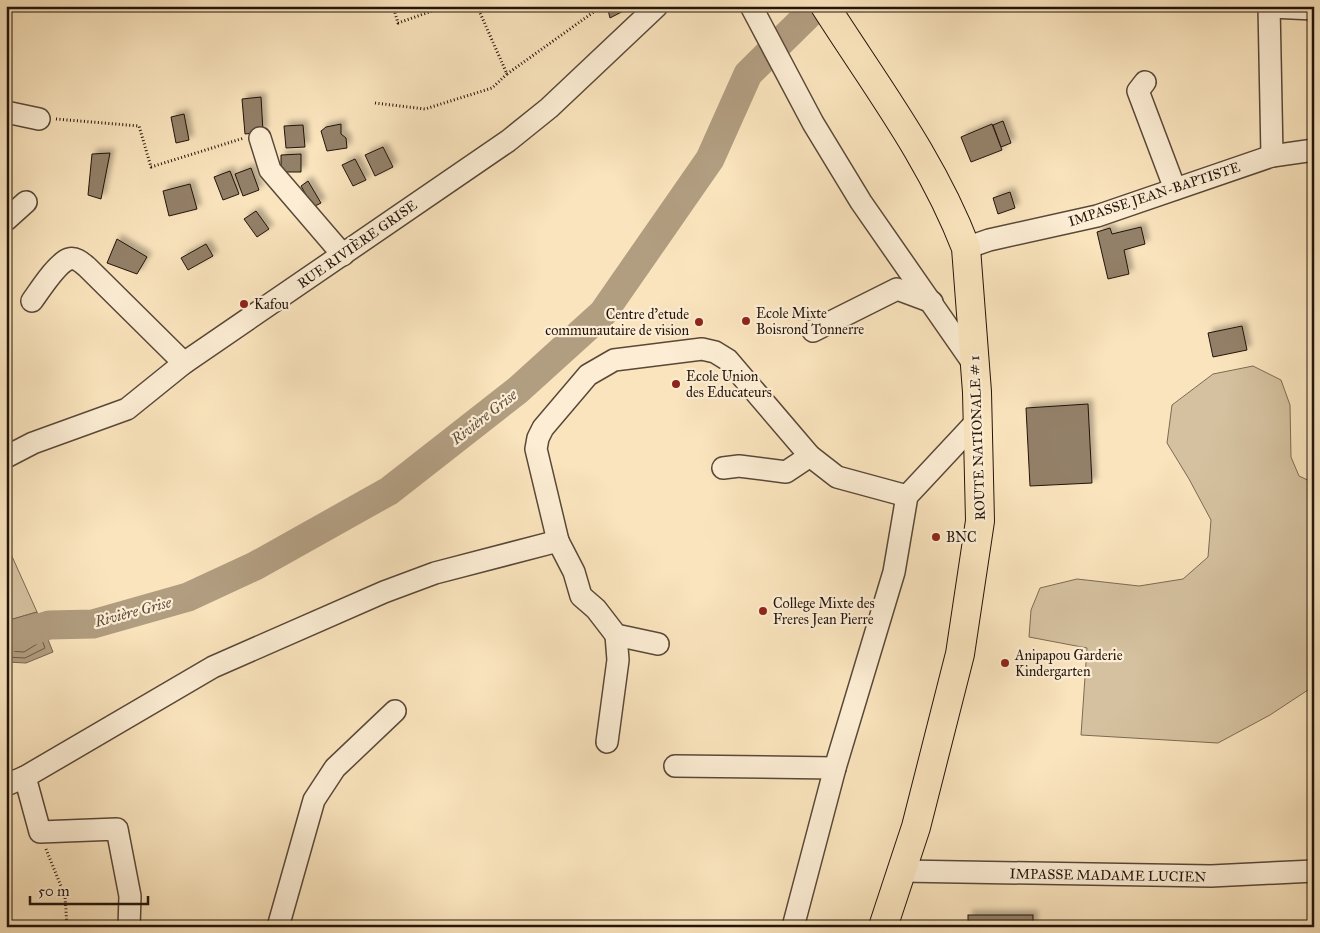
<svg xmlns="http://www.w3.org/2000/svg" width="1320" height="933" viewBox="0 0 1320 933" font-family="'IM FELL Great Primer',serif">
<style>
.green{fill:#d5c19f;stroke:#7c6a55}
.water{fill:#b19d80;stroke:#786651}
.lines{fill:none;stroke-linecap:round;stroke-linejoin:round}
.shore{stroke:#6a5846;stroke-width:1}
.river{stroke:#b19d80;stroke-width:29}
.building{fill:#938068;stroke:#23140b;filter:url(#shadow)}
.minor-casing{stroke:#594838;stroke-width:24}
.major-casing{stroke:#23140b;stroke-width:30}
.path{stroke:#23140b;stroke-width:3;stroke-dasharray:1 2.5;stroke-linecap:butt}
.minor{stroke:#fcedd4;stroke-width:21}
.major{stroke:#fae4bd;stroke-width:28}
.poi-dot{fill:#8f2418;stroke:#fcedd4;stroke-width:2}
.labels{text-anchor:middle;stroke-width:4.5;stroke-linejoin:round;paint-order:stroke}
.street-label{font-size:14px;fill:#23140b;stroke:#fcedd4}
.poi-label{font-size:14px;fill:#23140b;stroke:#fcedd4;text-anchor:start}
.water-label{font-size:15px;font-style:italic;fill:#5c4b3a;stroke:#fcedd4}
</style>
<defs>
<filter id="shadow"><feDropShadow dx="4.5" dy="-4.5" stdDeviation="2.5" flood-color="#0004"/></filter>
</defs>
<rect width="100%" height="100%" fill="#fae4bd"/>
<filter id="stains"><feTurbulence type="fractalNoise" baseFrequency=".004" numOctaves="4"/><feColorMatrix values="0 0 0 0 .2 0 0 0 0 .09 0 0 0 0 .02 0 0 0 .5 -.17"/></filter>
<radialGradient id="worn" r=".72"><stop offset=".6" stop-color="#630" stop-opacity="0"/><stop offset="1" stop-color="#630" stop-opacity=".3"/></radialGradient>
<g class="green">
<polygon points="1253,366 1281,380 1290,405 1291,457 1299,476 1314,483 1314,686 1270,715 1218,743 1081,735 1087,648 1029,637 1031,610 1040,588 1077,579 1139,586 1183,579 1208,557 1211,520 1189,479 1167,443 1172,405 1213,374"/>
<polygon points="6,543 37,612 6,621"/>
</g>
<polygon class="water" points="37,612 53,652 26,663 6,662 6,621"/>
<g class="lines">
<g class="shore">
<polyline points="6,626 34,619 45,648 25,658 6,657"/>
<polyline points="6,632 30,626 37,644 24,652 6,651"/>
</g>
<polyline class="river" points="6,639 49,625 93,624 188,597 255,566 389,491 518,390 603,313 710,159 748,74 817,6"/>
</g>
<g class="building">
<polygon points="607,6 633,6 610,18"/>
<polygon points="261,97 263,132 245,134 242,99"/>
<polygon points="184,114 189,140 176,143 171,117"/>
<polygon points="1003,121 1011,143 1001,147 993,125"/>
<polygon points="341,124 341,134 346,138 347,148 327,151 321,131 326,127"/>
<polygon points="992,124 1002,150 971,162 961,137"/>
<polygon points="303,125 305,147 286,148 284,126"/>
<polygon points="383,147 393,167 375,176 365,155"/>
<polygon points="110,153 101,199 88,195 92,154"/>
<polygon points="301,154 301,172 281,172 281,155"/>
<polygon points="355,159 366,180 353,186 342,165"/>
<polygon points="251,168 259,190 243,196 235,174"/>
<polygon points="230,171 239,194 223,200 214,177"/>
<polygon points="308,181 321,203 313,207 301,186"/>
<polygon points="190,184 197,209 169,216 163,191"/>
<polygon points="1010,192 1015,208 998,214 993,198"/>
<polygon points="256,211 269,229 257,237 244,219"/>
<polygon points="1141,227 1145,244 1124,250 1129,274 1108,279 1097,232 1110,228 1112,234"/>
<polygon points="117,239 147,257 137,274 107,263"/>
<polygon points="206,244 213,256 188,270 181,258"/>
<polygon points="1242,326 1247,350 1213,357 1208,333"/>
<polygon points="1088,404 1092,483 1030,486 1026,408"/>
<rect x="968" y="915" width="65" height="12"/>
</g>
<g class="lines">
<defs>
<g id="minor">
<polyline points="751,6 813,123 861,202 975,366"/>
<polyline points="1269,6 1272,156"/>
<polyline points="1269,7 1314,9"/>
<polyline points="1145,82 1138,91 1175,189"/>
<polyline points="6,112 39,119"/>
<polyline points="260,138 270,170 343,255"/>
<polyline points="6,220 26,202"/>
<polyline points="966,248 989,240 1097,216 1272,156 1314,150"/>
<path d="M 32,301 C 40,290 57,263 69,259 C 76,257 82,263 87,267 L 184,363"/>
<polyline points="813,331 897,289 932,302"/>
<polyline points="6,457 33,443 127,409 184,363 508,141 549,108 657,6"/>
<polyline points="723,468 739,466 786,472 810,456"/>
<polyline points="558,541 574,572 581,596 596,609 616,635 658,644"/>
<polyline points="607,742 618,660 616,635"/>
<polyline points="675,766 835,768"/>
<polyline points="25,777 40,832 117,829 130,896 129,927"/>
<polyline points="6,785 25,777 213,667 384,592 435,573 558,541 536,449 538,438 543,428 588,375 614,360 702,349 715,352 728,360 810,456 837,477 907,496"/>
<polyline points="902,871 1211,876 1314,871"/>
<polyline points="278,927 314,800 335,768 395,711"/>
<polyline points="793,927 835,768 894,572 907,496 978,420"/>
</g>
<path id="major" d="M 825,6 C 876,86 932,159 966,248 L 977,392 L 980,521 L 960,654 L 916,827 L 883,927"/>
</defs>
<use href="#minor" class="minor-casing"/>
<use href="#major" class="major-casing"/>
<g class="path">
<polyline points="393,6 398,23 446,6"/>
<polyline points="507,74 602,6"/>
<polyline points="375,103 425,109 492,88 507,74 477,6"/>
<polyline points="56,119 139,126 151,167 244,138"/>
<polyline points="46,849 65,896 67,927"/>
</g>
<use href="#minor" class="minor"/>
<use href="#major" class="major"/>
</g>
<g class="poi-dot">
<circle cx="244" cy="304" r="5"/>
<circle cx="746" cy="321" r="5"/>
<circle cx="699" cy="322" r="5"/>
<circle cx="676" cy="384" r="5"/>
<circle cx="936" cy="537" r="5"/>
<circle cx="763" cy="611" r="5"/>
<circle cx="1005" cy="663" r="5"/>
</g>
<g class="labels">
<g class="street-label">
<text transform="translate(1154 194) rotate(-18)" y="5">IMPASSE JEAN-BAPTISTE</text>
<text transform="translate(357 244) rotate(-35)" y="5">RUE RIVIÈRE GRISE</text>
<text transform="translate(977 438) rotate(-92)" y="5">ROUTE NATIONALE # 1</text>
<text transform="translate(1108 875) rotate(1)" y="5">IMPASSE MADAME LUCIEN</text>
</g>
<g class="poi-label">
<text x="254" y="309">Kafou</text>
<text x="756" y="318">Ecole Mixte<tspan x="756" dy="16">Boisrond Tonnerre</tspan></text>
<text x="689" y="319" text-anchor="end">Centre d'etude<tspan x="689" dy="16">communautaire de vision</tspan></text>
<text x="686" y="381">Ecole Union<tspan x="686" dy="16">des Educateurs</tspan></text>
<text x="946" y="542">BNC</text>
<text x="773" y="608">College Mixte des<tspan x="773" dy="16">Freres Jean Pierre</tspan></text>
<text x="1015" y="660">Anipapou Garderie<tspan x="1015" dy="16">Kindergarten</tspan></text>
</g>
<g class="water-label">
<text transform="translate(484 417) rotate(-38)" y="5">Rivière Grise</text>
<text transform="translate(133 612) rotate(-15)" y="5">Rivière Grise</text>
</g>
</g>
<rect width="1320" height="933" fill="none" stroke="#fae4bd" stroke-width="25"/>
<rect x="8" y="8" width="1305" height="918" fill="none" stroke="#23140b" stroke-width="2.5"/>
<rect x="12" y="12" width="1295" height="908" fill="none" stroke="#23140b"/>
<path d="M30 896v8h118v-8" fill="none" stroke="#23140b" stroke-width="2.5"/>
<text x="38" y="896" font-size="15" fill="#23140b" stroke="#fcedd4" stroke-width="4" paint-order="stroke">50 m</text>
<rect width="100%" height="100%" filter="url(#stains)"/>
<rect width="100%" height="100%" fill="url(#worn)"/>
</svg>
